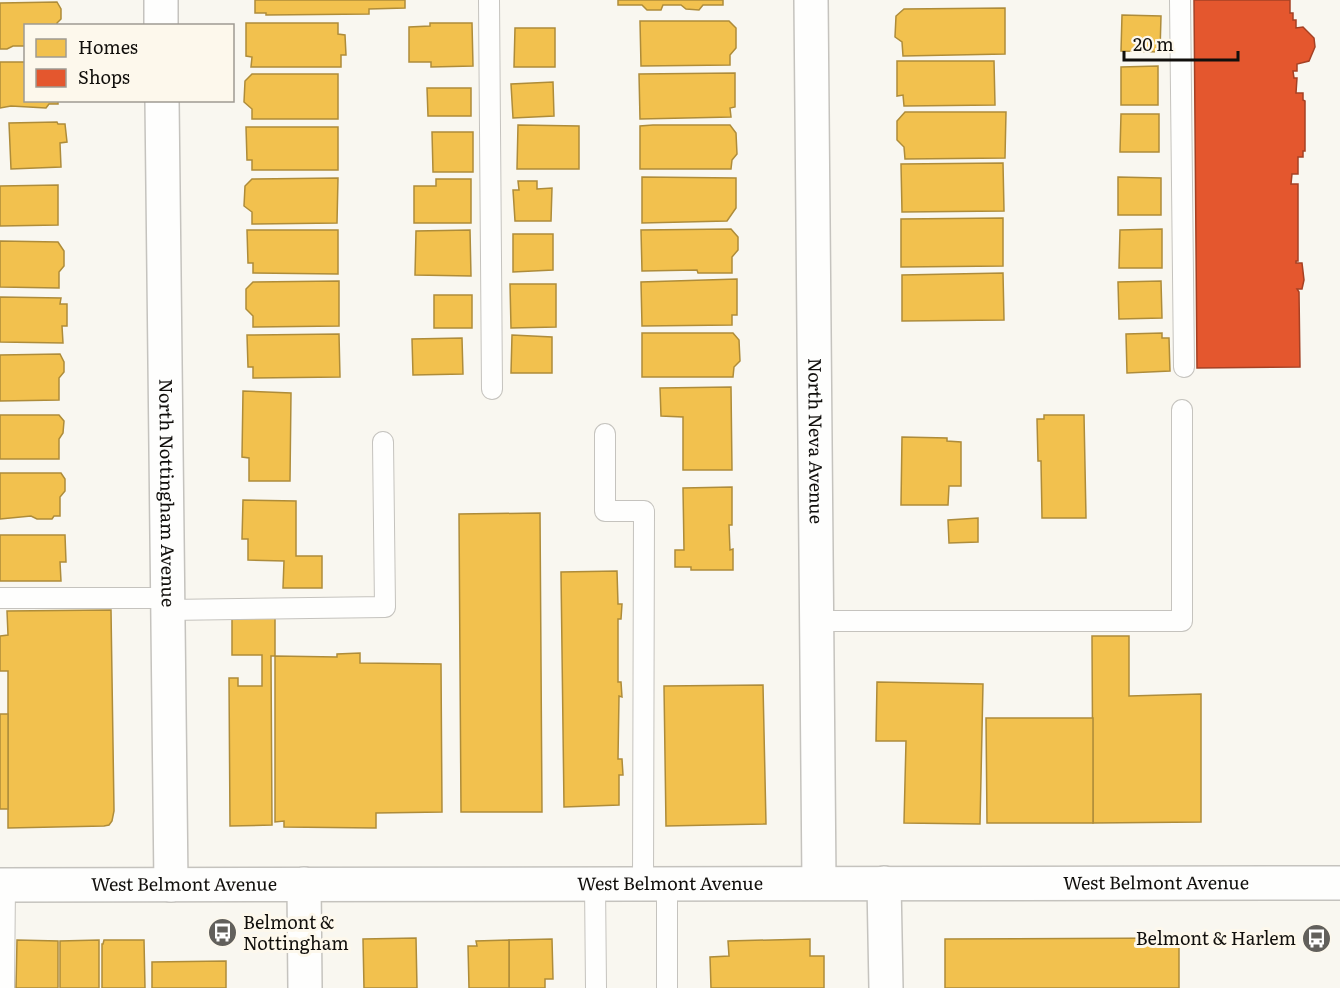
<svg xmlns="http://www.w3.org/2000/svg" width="1340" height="988" viewBox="0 0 1340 988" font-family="Literata,serif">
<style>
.homes{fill:#f2c14e;stroke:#ae8c3a;stroke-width:1.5}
.shops{fill:#e4572e;stroke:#a54124;stroke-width:1.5}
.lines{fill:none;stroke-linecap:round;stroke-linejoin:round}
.lane-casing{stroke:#c5c3be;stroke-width:22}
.street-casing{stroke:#c5c3be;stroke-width:36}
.secondary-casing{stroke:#c5c3be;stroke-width:36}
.lane{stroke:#fefefd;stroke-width:20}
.street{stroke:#fefefd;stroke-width:33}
.secondary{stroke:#fefefd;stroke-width:33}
.labels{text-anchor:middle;stroke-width:6;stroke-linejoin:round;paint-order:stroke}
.street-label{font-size:18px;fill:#110f0c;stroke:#fdf8ec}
.poi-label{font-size:18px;fill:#110f0c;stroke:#fdf8ec;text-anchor:start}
</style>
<rect width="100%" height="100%" fill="#f9f7f0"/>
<g class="homes">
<polygon points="255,0 405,0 405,8 369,9 369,14 266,15 266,13 255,13"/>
<polygon points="618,0 723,0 723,5 703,5 699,10 686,9 681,5 663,5 661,10 647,10 642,5 618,5"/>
<polygon points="57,2 61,9 61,19 57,23 57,26 26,26 26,46 13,46 7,49 0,49 0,3"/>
<polygon points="1005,8 1005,54 903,56 902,42 895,37 896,16 904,9"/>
<polygon points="1122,15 1161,16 1160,52 1121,51"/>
<polygon points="640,21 729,21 736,28 736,48 730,55 730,65 641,66"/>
<polygon points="246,23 338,23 338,34 345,35 346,55 341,55 341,67 251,67 252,57 246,56"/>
<polygon points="430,23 472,23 473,66 431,67 431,62 409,62 409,27 430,26"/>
<polygon points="515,28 555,28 555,67 514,67"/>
<polygon points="897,61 994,61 995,105 904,106 903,95 897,96"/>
<polygon points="0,62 26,62 26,100 58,100 58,104 49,104 46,108 11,106 0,108"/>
<polygon points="1158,66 1158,105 1121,105 1121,67"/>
<polygon points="735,73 735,107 730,108 731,117 640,119 639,74"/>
<polygon points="252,74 338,74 338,119 252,119 252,109 244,102 245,81"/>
<polygon points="553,82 554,116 513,118 511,84"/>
<polygon points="427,88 471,88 471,116 428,116"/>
<polygon points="905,112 1006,112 1005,158 905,159 904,147 897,140 897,121"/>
<polygon points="1121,114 1159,114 1159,152 1120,152"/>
<polygon points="57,122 58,124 65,124 67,142 60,143 61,167 11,169 9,123"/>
<polygon points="518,125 579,126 579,169 517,169"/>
<polygon points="653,125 730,125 736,133 737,154 732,160 731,169 640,169 640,126"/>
<polygon points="246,127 338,127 338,170 252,170 252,160 247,160"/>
<polygon points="432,132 473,132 473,172 433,172"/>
<polygon points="1003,163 1004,211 902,212 901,164"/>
<polygon points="642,177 736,178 736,208 727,221 642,223"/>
<polygon points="1118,177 1161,178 1161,215 1118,215"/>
<polygon points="338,178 337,223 252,224 252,212 244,206 245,186 252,179"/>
<polygon points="436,179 471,179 471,223 414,223 414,186 436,186"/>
<polygon points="518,181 537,181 537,189 552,188 551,221 515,221 513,190 519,190"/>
<polygon points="58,185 58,225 0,226 0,186"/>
<polygon points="1003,218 1003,266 901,267 901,219"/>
<polygon points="731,229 738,237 738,250 732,257 732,273 698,273 697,270 642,271 641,230"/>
<polygon points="1162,229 1162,268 1119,268 1120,230"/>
<polygon points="247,230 338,230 338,274 253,273 253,263 248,263"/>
<polygon points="470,230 471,276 415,275 416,231"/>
<polygon points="513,234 553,234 553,270 513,272"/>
<polygon points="0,241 58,242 64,251 64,266 59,272 59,288 0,287"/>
<polygon points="1003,273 1004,320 902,321 902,275"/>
<polygon points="737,279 737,315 732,315 732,325 642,326 641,282"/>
<polygon points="339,281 339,326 253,327 253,316 246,309 246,289 253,282"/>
<polygon points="1161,281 1162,318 1119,319 1118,282"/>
<polygon points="510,284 556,284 556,327 511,328"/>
<rect x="434" y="295" width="38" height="33"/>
<polygon points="0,297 61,298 60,304 67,304 67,326 62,326 63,343 0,342"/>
<polygon points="642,333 733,333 739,340 740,361 734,367 733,377 642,377"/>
<polygon points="1162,333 1162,338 1169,338 1170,371 1127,373 1126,334"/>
<polygon points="339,334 340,377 253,378 253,367 248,367 247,335"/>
<polygon points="512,335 552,337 552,373 511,373"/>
<polygon points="462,338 463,374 413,375 412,339"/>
<polygon points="60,354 64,362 64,372 59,378 59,400 0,401 0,355"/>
<polygon points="731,387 732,470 683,470 683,417 661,416 660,388"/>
<polygon points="243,391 291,393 290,481 249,481 249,458 242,457"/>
<polygon points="0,415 59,415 64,421 63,433 59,439 59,459 0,459"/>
<polygon points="1044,415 1084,415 1086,518 1042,518 1041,461 1038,461 1037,419 1044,419"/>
<polygon points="902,437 947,438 947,441 961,442 961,486 949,486 948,505 901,505"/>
<polygon points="0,473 61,473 65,479 65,491 60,497 60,516 54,516 52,519 37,519 31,516 0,519"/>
<polygon points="732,487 732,525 729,525 730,550 733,549 733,570 691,570 691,567 675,567 675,550 684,550 683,488"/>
<polygon points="243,500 296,501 296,556 322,556 322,588 283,588 284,561 248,560 248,539 242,539"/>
<polygon points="540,513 542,812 461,812 459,514"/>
<polygon points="978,518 978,542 949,543 948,520"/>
<polygon points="0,535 65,535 66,562 60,562 61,581 0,581"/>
<polygon points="617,571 618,604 622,604 621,619 618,619 618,682 621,682 622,697 619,696 618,759 622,759 623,775 619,775 619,805 564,807 561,572"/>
<polygon points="111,610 114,811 112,821 109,825 104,826 8,828 8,671 0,671 0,636 8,635 7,611"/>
<polygon points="232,617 275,618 275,656 271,656 272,825 230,826 229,678 238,678 238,686 262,686 262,655 232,655"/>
<polygon points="1092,636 1129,636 1129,696 1201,694 1201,822 1093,823"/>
<polygon points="360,653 360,663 441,664 442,812 376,813 376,828 284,827 284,821 275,822 275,656 337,657 337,654"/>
<polygon points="877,682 983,684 980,824 904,823 906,741 876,741"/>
<polygon points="763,685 766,824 666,826 664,686"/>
<rect x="0" y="714" width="8" height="95"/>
<polygon points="986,718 1093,718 1093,823 987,823"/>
<polygon points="416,938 417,988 364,988 363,939"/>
<polygon points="1179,938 1179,988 945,988 945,939"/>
<polygon points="552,939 553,979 545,979 545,988 509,988 509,940"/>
<polygon points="810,939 810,956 824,956 824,988 711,988 710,957 729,956 728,941"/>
<polygon points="17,940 58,941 58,988 16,988"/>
<polygon points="99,940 99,988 60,988 60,941"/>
<polygon points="104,940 144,940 145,988 102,988 102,944 103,944"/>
<polygon points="509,940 509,988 469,988 468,946 477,946 476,941"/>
<polygon points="226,961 226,988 152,988 152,962"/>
</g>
<polygon class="shops" points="1194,0 1290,0 1290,13 1293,13 1293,20 1296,20 1296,28 1303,27 1314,38 1315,47 1309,61 1297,64 1297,71 1293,71 1294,78 1297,78 1296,93 1303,93 1303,100 1305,101 1305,151 1303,151 1303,157 1298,157 1298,174 1292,174 1291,184 1298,184 1298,261 1296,261 1296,263 1302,263 1304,280 1302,289 1297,289 1299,292 1300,367 1197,368"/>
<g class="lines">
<defs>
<g id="lane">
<polyline points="489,0 492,389"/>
<polyline points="1180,0 1184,367"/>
<polyline points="605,434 605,511 644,511 643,884"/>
<polyline points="0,598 167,598"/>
<polyline points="168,610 385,607 383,442"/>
<polyline points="817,621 1182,621 1182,410"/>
<polyline points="595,883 596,988"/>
<polyline points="667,883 667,988"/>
<polyline points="4,988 5,885"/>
</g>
<g id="street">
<polyline points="161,0 161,26"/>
<path id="s1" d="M 811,0 L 819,883"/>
<path id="s2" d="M 162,100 L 171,885"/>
<polyline points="884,883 886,988"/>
<polyline points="304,884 305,988"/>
</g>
<g id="secondary">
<path id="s3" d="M 0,885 L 1340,883"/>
</g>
</defs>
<use href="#lane" class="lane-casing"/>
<use href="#street" class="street-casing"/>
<use href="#secondary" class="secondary-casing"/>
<use href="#lane" class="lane"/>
<use href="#street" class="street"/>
<use href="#secondary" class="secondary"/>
</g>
<defs>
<symbol id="bus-disc" viewBox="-11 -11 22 22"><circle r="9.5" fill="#62605c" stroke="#fdf8ec"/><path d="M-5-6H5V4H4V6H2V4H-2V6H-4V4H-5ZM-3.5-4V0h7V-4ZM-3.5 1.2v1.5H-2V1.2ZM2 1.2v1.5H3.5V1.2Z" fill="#fff"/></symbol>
</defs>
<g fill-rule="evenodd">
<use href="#bus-disc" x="206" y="916" width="33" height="33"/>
<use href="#bus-disc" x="1300" y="922" width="33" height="33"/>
</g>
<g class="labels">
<g class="street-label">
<text dy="6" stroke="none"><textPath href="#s1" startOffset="441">North Neva Avenue</textPath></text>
<text dy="6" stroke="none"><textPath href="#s2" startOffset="393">North Nottingham Avenue</textPath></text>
<text dy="6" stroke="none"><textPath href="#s3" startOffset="1156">West Belmont Avenue</textPath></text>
<text dy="6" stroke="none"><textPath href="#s3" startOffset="670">West Belmont Avenue</textPath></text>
<text dy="6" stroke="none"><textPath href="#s3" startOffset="184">West Belmont Avenue</textPath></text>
</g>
<g class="poi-label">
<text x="243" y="929">Belmont &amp;<tspan x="243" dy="21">Nottingham</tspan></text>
<text x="1296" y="945" text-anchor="end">Belmont &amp; Harlem</text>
</g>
</g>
<rect x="24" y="24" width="210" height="78" fill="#fdf8ec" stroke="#9f9b92" stroke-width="1.5"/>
<rect x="36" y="39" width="30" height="18" fill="#f2c14e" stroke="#9f9b92" stroke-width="1.5"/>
<text x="78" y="54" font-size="18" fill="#110f0c">Homes</text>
<rect x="36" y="69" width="30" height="18" fill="#e4572e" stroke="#9f9b92" stroke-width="1.5"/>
<text x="78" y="84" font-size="18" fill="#110f0c">Shops</text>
<path d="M1124 51v9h114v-9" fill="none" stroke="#110f0c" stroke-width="3"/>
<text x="1133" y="51" font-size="18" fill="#110f0c" stroke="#fdf8ec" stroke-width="4.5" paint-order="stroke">20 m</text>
</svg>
